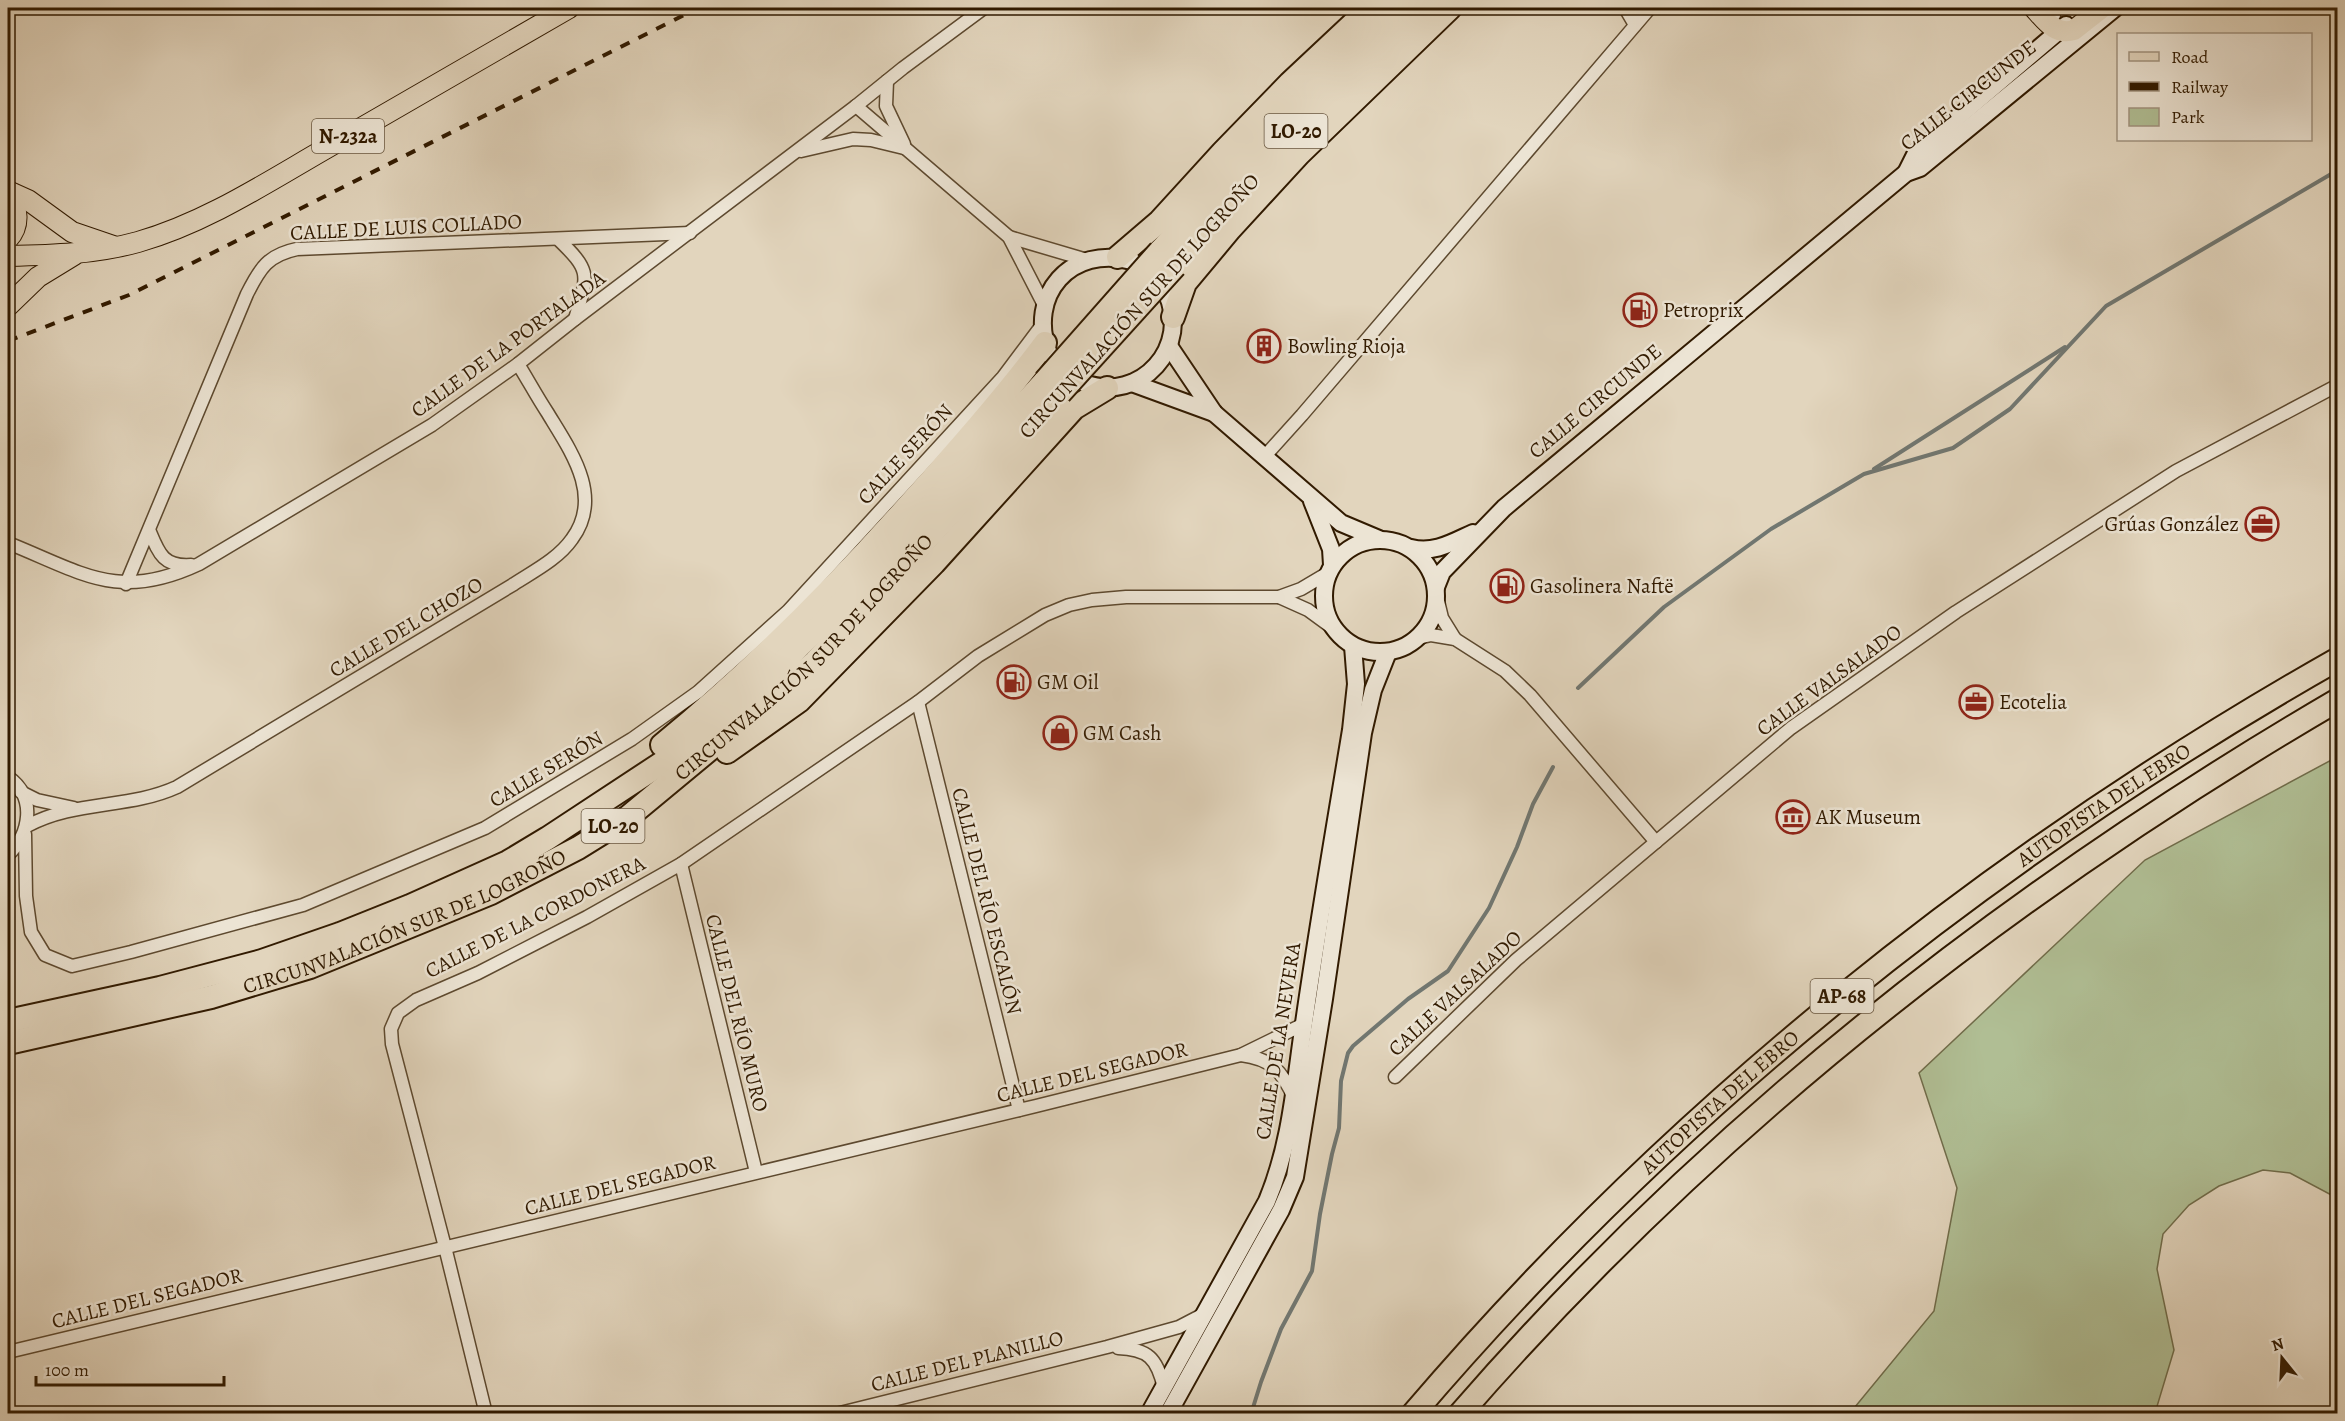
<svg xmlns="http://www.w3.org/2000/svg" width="2345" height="1421" viewBox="0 0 2345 1421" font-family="Alegreya,serif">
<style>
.green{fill:#b0be94;stroke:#706c4a;stroke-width:1.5}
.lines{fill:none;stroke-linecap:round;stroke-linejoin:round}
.stream{stroke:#717771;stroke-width:4}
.street-casing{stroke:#5d492f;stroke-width:15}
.secondary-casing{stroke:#311a00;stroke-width:20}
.primary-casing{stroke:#311a00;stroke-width:22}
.highway-casing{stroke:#311a00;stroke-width:26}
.street{stroke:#ece4d4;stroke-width:12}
.secondary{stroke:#ece4d4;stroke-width:16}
.primary{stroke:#e2d5bd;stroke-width:20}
.highway{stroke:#e2d5bd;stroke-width:22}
.rail{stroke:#311a00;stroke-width:4;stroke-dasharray:10 10;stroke-linecap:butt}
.highway-bridge-casing{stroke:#311a00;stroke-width:26;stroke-linecap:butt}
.highway-bridge{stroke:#e2d5bd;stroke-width:22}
.labels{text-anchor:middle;stroke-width:5;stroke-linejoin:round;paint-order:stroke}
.shield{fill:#ece4d4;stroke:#695740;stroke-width:1.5}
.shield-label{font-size:20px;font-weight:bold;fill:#311a00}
.street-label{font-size:21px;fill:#311a00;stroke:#ece4d4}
.poi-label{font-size:21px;fill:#311a00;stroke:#ece4d4;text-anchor:start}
</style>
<rect width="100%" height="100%" fill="#e2d5bd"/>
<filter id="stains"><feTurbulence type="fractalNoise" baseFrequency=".00333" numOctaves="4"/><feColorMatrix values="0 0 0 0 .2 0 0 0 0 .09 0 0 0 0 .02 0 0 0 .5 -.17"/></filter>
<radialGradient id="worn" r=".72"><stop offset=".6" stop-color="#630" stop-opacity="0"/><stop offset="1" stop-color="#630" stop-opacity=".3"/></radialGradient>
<polygon class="green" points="2337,757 2337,1198 2290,1173 2263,1170 2219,1186 2189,1205 2163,1234 2157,1269 2174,1350 2155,1413 1850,1413 1934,1311 1957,1188 1919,1073 2145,860"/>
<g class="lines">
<g class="stream">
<polyline points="1874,469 2065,347"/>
<polyline points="1578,688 1664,607 1771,529 1864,474 1953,448 2010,409 2106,306 2338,170"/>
<polyline points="1251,1414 1261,1382 1281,1329 1312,1271 1320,1214 1332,1154 1339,1128 1341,1081 1348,1053 1353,1046 1408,999 1448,971 1489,908 1517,847 1533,804 1553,767"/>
</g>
<defs>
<g id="street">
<polyline points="1625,8 1635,25"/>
<polyline points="2052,8 2054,15"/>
<polyline points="887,81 886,106 904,144"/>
<polyline points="856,106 1009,237 1044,305"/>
<polyline points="801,151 853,139 871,140 904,148"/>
<polyline points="1009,237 1087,260"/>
<path d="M 558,239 C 592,272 588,274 575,319"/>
<polyline points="1265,456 1302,415 1650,8"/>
<path d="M 150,532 C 159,554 164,567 191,565"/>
<path d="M 8,543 C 83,573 118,602 199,564 L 432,425 L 518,364 L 575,319 L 856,106 L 903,68 L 984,8"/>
<path d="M 126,584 L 247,294 C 260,268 268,255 297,249 L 690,233"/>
<polyline points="1279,597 1308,610 1334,629"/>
<polyline points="1437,597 1442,618 1455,639"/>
<polyline points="1418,638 1431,635 1455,639 1505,671 1530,695 1656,842"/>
<polyline points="918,702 1019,1110"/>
<path d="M 8,777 C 37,797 30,834 8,855"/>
<polyline points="21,792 37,800 74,808"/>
<path d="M 27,826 C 75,800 129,809 177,787 L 514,584 C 534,571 558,559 572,539 C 604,496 570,450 547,412 C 537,397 528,380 518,364"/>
<polyline points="25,834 26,896 31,932 45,955 72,966 131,952 303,905 485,828 632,739 698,692 788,611 1003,377 1042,325"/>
<polyline points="681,864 756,1172"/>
<path d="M 1241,1055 C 1272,1059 1282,1071 1294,1098"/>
<polyline points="1395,1077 1516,960 1791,728 1956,612 2176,471 2338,385"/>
<path d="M 1118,1348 C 1148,1349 1157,1358 1164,1388"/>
<polyline points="8,1352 1036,1106 1241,1055 1304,1024"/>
<polyline points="486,1414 445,1247 392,1044 391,1029 398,1013 416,1000 478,973 587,917 681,864 918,702 978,656 1045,615 1069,605 1092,600 1126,597 1279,597 1301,589 1328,573"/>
<polyline points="836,1414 1107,1347 1179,1327 1204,1314"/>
</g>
<g id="secondary">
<polyline points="1906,173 1916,153 2066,25"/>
<polyline points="1169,346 1214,413 1341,523 1379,539"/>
<path d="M 1049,354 C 1026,295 1071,244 1132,261"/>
<path d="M 1084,383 C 1141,404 1192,346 1166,292"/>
<polyline points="1132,383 1214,413"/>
<polyline points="1312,501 1331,549 1332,565"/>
<circle cx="1380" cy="596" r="56"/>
<path d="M 1411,548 C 1434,554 1453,542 1473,533"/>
<polyline points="1436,587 1442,572 1504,508 1906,173 1920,168 2115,8"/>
<path d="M 1149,1414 L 1267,1201 C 1291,1144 1295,1083 1304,1023 C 1318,925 1335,827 1351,730 L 1356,684 L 1353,646"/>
<polyline points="1168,1414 1281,1210 1295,1177 1324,999 1363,733 1373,690 1388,652"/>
</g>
<g id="primary">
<path d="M 2034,8 C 2045,20 2055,36 2074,30 L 2102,8"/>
<polyline points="8,191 28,200 72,232 113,246"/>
<path d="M 8,239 C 21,225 17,209 10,192"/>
<path d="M 8,256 C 52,255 95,254 138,242 C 205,223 266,183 325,149 C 407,102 488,55 569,8"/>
<polyline points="8,306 38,277 74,255"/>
</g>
<g id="highway">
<path d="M 1160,251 C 1237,167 1311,81 1399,8"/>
<polyline points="1118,257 1160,221 1223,152 1290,83 1370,8"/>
<polyline points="1175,266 1304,123 1340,87 1429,8"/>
<polyline points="1173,317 1185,283 1230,229 1299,154 1450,8"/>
<path d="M 662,745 C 753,671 835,588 913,500 C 959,449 1004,398 1045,343"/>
<polyline points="727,752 799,701 934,563 1074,408 1107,388"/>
<polyline points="8,1021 160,988 262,961 340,934 410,906 508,862 548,838 665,761 741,703 818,628 1045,381"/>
<path id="s1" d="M 8,1043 L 211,997 L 310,967 L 491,893 L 578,848 L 628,817 L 815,662 L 1060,393"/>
<path id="s2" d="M 1413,1414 C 1672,1110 1990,856 2338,659"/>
<path d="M 1460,1414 C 1709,1127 2011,891 2338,700"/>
</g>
</defs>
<use href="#street" class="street-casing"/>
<use href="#secondary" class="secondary-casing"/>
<use href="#primary" class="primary-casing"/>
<use href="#highway" class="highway-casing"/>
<use href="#street" class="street"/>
<use href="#secondary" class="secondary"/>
<use href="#primary" class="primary"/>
<use href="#highway" class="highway"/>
<polyline class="rail" points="8,341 129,295 698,8"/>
<defs>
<g id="highway-bridge">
<polyline points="1045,381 1160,251"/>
<polyline points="1060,393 1175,266"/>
</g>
</defs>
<use href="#highway-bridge" class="highway-bridge-casing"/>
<use href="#highway-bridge" class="highway-bridge"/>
</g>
<defs>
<symbol id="fuel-ring" viewBox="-11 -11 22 22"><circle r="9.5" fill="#ece4d4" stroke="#8f2418" stroke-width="1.5"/><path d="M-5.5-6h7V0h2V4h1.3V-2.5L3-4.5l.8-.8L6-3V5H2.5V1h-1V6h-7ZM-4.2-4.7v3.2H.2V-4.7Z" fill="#8f2418"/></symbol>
<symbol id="building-ring" viewBox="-11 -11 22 22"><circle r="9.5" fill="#ece4d4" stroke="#8f2418" stroke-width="1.5"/><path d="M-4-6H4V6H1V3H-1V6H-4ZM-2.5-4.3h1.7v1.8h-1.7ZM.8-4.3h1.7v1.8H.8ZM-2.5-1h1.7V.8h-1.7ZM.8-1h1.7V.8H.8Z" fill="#8f2418"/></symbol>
<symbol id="office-ring" viewBox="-11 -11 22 22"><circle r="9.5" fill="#ece4d4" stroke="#8f2418" stroke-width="1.5"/><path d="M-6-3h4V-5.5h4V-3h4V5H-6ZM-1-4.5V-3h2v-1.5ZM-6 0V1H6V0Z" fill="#8f2418"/></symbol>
<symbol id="shop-ring" viewBox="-11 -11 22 22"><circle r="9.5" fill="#ece4d4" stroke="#8f2418" stroke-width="1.5"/><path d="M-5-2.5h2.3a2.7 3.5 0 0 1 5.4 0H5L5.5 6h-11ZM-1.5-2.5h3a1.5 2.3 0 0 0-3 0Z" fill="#8f2418"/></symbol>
<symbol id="museum-ring" viewBox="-11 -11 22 22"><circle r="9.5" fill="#ece4d4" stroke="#8f2418" stroke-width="1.5"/><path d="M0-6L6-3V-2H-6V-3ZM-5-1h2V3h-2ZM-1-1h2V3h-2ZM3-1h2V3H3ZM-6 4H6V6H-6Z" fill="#8f2418"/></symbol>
</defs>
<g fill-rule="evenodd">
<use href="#fuel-ring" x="1621" y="291" width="38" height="38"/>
<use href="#building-ring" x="1245" y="327" width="38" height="38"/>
<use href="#office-ring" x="2243" y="505" width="38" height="38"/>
<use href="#fuel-ring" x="1488" y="567" width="38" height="38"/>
<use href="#fuel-ring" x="995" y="663" width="38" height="38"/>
<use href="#office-ring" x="1957" y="683" width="38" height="38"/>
<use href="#shop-ring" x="1041" y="714" width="38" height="38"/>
<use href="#museum-ring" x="1774" y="798" width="38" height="38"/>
</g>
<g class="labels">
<g class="shield">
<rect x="1264.5" y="114" width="63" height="34" rx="4.5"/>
<rect x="312" y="119" width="72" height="34" rx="4.5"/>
<rect x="581.5" y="809" width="63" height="34" rx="4.5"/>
<rect x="1810.5" y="979" width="63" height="34" rx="4.5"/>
</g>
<g class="shield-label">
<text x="1296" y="138">LO-20</text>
<text x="348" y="143">N-232a</text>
<text x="613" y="833">LO-20</text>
<text x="1842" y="1003">AP-68</text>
</g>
<g class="street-label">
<text transform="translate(1968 95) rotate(-38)" y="7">CALLE CIRCUNDE</text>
<text transform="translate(406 227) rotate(-3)" y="7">CALLE DE LUIS COLLADO</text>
<text transform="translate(1139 306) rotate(-48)" y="7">CIRCUNVALACIÓN SUR DE LOGROÑO</text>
<text transform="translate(508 344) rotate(-36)" y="7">CALLE DE LA PORTALADA</text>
<text transform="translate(1595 401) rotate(-40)" y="7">CALLE CIRCUNDE</text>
<text transform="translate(905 454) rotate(-47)" y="7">CALLE SERÓN</text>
<text transform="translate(406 627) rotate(-31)" y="7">CALLE DEL CHOZO</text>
<text dy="7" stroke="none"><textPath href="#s1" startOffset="902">CIRCUNVALACIÓN SUR DE LOGROÑO</textPath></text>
<text transform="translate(1829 680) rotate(-36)" y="7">CALLE VALSALADO</text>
<text transform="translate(546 769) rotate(-31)" y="7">CALLE SERÓN</text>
<text dy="7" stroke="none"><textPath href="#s2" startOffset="924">AUTOPISTA DEL EBRO</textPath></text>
<text transform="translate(987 901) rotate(76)" y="7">CALLE DEL RÍO ESCALÓN</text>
<text transform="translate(535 917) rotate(-27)" y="7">CALLE DE LA CORDONERA</text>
<text dy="7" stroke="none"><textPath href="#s1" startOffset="416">CIRCUNVALACIÓN SUR DE LOGROÑO</textPath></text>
<text transform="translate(1455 993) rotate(-43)" y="7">CALLE VALSALADO</text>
<text transform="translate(737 1013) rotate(76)" y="7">CALLE DEL RÍO MURO</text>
<text transform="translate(1278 1041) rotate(-81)" y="7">CALLE DE LA NEVERA</text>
<text transform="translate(1092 1072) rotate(-14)" y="7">CALLE DEL SEGADOR</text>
<text dy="7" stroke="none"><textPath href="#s2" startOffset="438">AUTOPISTA DEL EBRO</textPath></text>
<text transform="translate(620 1185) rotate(-14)" y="7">CALLE DEL SEGADOR</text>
<text transform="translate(147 1298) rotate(-14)" y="7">CALLE DEL SEGADOR</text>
<text transform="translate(967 1361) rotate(-14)" y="7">CALLE DEL PLANILLO</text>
</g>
<g class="poi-label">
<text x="1663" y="317">Petroprix</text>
<text x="1287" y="353">Bowling Rioja</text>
<text x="2239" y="531" text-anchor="end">Grúas González</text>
<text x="1530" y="593">Gasolinera Naftë</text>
<text x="1037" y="689">GM Oil</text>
<text x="1999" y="709">Ecotelia</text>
<text x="1083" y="740">GM Cash</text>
<text x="1816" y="824">AK Museum</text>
</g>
</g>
<rect width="2345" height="1421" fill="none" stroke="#e2d5bd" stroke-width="30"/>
<rect x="9" y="9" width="2327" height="1403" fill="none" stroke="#311a00" stroke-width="3"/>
<rect x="15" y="15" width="2315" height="1391" fill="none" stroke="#311a00" stroke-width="1.5"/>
<rect x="2117" y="33" width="195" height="108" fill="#ece4d4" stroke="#a1937f" stroke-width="1.5"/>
<rect x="2129" y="52" width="30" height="9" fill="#e2d5bd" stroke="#a1937f" stroke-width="1.5"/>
<text x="2171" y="63" font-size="18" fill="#311a00">Road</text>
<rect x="2129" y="82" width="30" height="9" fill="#311a00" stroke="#a1937f" stroke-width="1.5"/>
<text x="2171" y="93" font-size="18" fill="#311a00">Railway</text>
<rect x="2129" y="108" width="30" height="18" fill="#b0be94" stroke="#a1937f" stroke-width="1.5"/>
<text x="2171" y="123" font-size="18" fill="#311a00">Park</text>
<g transform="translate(2282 1358) rotate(342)" stroke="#ece4d4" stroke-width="4.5" paint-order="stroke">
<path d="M0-4.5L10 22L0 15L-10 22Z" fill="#311a00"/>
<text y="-9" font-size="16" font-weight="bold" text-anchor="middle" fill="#311a00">N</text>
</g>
<path d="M36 1376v9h188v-9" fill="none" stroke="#311a00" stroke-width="3"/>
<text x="45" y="1376" font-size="18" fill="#311a00" stroke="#ece4d4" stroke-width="4.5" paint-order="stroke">100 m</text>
<rect width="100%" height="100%" filter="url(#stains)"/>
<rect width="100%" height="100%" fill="url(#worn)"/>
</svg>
